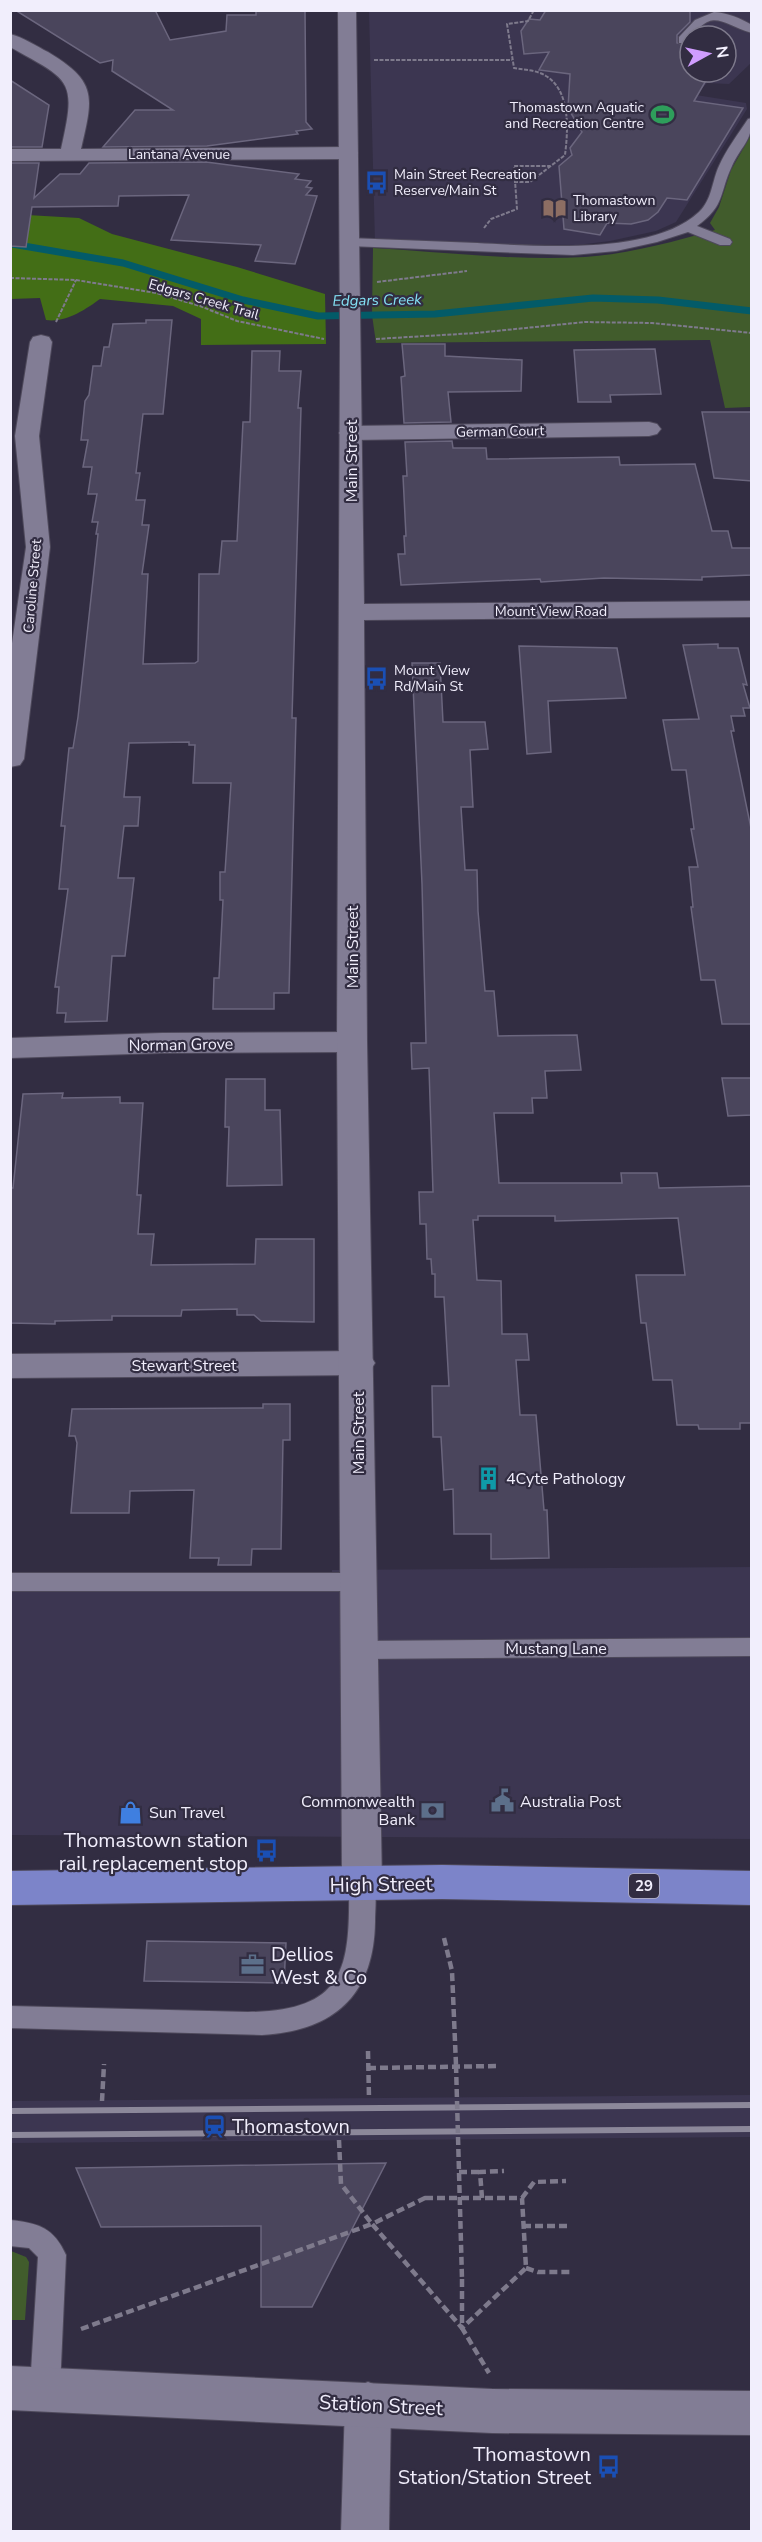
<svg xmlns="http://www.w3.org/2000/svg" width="762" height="2542" viewBox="0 0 762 2542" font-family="'Nunito Sans',sans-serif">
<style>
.built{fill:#3c3651;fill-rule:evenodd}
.green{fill:#415c2c}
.forest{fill:#436e16}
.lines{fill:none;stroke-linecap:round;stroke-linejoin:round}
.stream{stroke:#035b68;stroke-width:7}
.building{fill:#4a455c;stroke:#6b667e;stroke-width:1.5}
.service-casing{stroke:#4e495b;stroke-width:2}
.minor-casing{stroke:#4e495b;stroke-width:2}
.tertiary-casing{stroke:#4e495b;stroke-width:2}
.primary-casing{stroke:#4e495b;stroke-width:2}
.path-far1{stroke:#7e7a8c;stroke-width:2;stroke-dasharray:4 1.5;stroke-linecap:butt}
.path{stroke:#7e7a8c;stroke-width:4.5;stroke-dasharray:8 4;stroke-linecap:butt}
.service{fill:#827d95;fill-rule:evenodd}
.minor{fill:#827d95;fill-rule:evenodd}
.tertiary{fill:#827d95;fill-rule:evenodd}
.primary{fill:#7c84c9;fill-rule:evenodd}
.rail{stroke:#8c889a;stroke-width:6}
.path-bridge{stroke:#7e7a8c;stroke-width:4.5;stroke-dasharray:8 4;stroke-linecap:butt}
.labels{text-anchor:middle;stroke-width:4.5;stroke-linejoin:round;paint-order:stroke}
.far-poi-label{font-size:14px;fill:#f1eefc;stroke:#322d42;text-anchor:start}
.far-street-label{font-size:14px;fill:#f1eefc;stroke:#322d42}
.far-water-label{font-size:15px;font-style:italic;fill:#83e0f4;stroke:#322d42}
.shield{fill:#322d42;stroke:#b8b4c4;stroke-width:1.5}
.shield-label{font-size:15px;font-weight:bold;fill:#f1eefc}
.street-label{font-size:16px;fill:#f1eefc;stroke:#322d42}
.poi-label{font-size:16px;fill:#f1eefc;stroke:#322d42;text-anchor:start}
.near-poi-label{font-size:20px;fill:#f1eefc;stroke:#322d42;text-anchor:end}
.near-street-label{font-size:20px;fill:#f1eefc;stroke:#322d42}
</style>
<rect width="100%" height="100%" fill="#322d42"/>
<g class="built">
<path d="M 369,11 L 751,11 L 751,63 L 729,84 L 707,83 L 696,95 L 746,103 L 747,109 L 676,222 L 656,231 L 610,241 L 577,245 L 375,243 ZM 690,36 L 726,36 L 726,72 L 690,72 Z"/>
<polygon points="751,1567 751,1839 11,1835 11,1588 332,1588 332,1570"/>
<polygon points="751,2095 751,2137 11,2143 11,2101"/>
</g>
<g class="green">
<path d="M 751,135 L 751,407 L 725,408 L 710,340 L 376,343 L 372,315 L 373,248 C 442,252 517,261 585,257 C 628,254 673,242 715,230 L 710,223 L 719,207 L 731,170 Z"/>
<polygon points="11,2251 26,2257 29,2262 25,2320 11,2320"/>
</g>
<path class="forest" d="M 10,214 L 79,218 L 112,234 L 237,267 L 325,294 L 326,344 L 201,345 L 201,319 L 173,306 L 100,299 C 85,310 65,323 46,320 L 40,298 L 11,299 Z"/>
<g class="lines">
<polyline class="stream" points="12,244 123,263 243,300 318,316 435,314 593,298 658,300 752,311"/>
</g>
<g class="building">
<polygon points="15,10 155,10 170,40 226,31 227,15 256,15 256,10 305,10 306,122 312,129 296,131 298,134 207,146 103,147 135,110 173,110 112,71 113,60 100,63"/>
<polygon points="546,10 690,10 690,22 677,35 677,43 687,45 690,43 690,72 711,72 694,101 743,108 687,200 667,198 658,212 648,220 631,224 607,223 600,235 564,229 559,166 572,155 570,148 582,132 568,108 570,74 539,70 549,52 524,54 521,31 529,19 540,20"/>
<polygon points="10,80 49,105 42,147 10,147"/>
<polygon points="206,162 299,174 295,179 311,181 306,187 312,188 306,195 317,196 295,264 255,261 261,245 171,240 189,195 119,196 118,206 32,207 26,247 10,246 10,163 39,163 34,198 60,174 80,174 89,163"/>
<polygon points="146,320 172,320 163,414 143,414 136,473 140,473 136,500 145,500 142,525 149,525 142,574 148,574 143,664 195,663 198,661 199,574 219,574 222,541 237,541 243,422 250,422 252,351 280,351 279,371 301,371 298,408 301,408 292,718 296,718 289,993 274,993 274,1009 213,1009 214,978 219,978 223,900 220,900 220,872 225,872 231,783 193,783 195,745 189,745 189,742 129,743 124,797 140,797 138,826 124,826 118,878 134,878 125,956 112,956 107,1021 65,1022 66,1013 57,1013 59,987 55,987 68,889 59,889 65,826 61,826 69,748 73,748 78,717 98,534 96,534 98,522 92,522 97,494 88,494 92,467 83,467 88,440 81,440 85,401 89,395 93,366 101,366 104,347 109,347 113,324 146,323"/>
<polygon points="402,344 445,344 445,356 522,360 521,391 448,392 451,422 404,423 401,377 405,376"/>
<polygon points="655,349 661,394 610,395 611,402 578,402 574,350"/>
<polygon points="702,412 752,412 752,481 714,478"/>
<polygon points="452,441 453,448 486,448 487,459 619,457 620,465 695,464 712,531 728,531 732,548 752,548 752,575 702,577 702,580 604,578 541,582 540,579 401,585 398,554 405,554 404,536 406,536 403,476 407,476 405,442"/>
<polygon points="718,644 718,648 738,648 747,685 743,684 750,708 743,708 745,716 731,716 734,731 731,731 752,833 752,1024 722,1024 715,980 701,980 691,907 693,907 689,867 698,867 691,829 694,829 686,770 672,770 663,720 699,719 683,645"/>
<polygon points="519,646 617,648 626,698 548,701 551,752 527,754"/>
<polygon points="412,663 440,663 443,722 485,722 488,749 470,750 473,807 461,807 465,870 477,870 478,911 485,991 494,991 498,1036 577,1035 581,1070 545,1071 547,1098 532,1098 533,1113 494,1113 499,1183 622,1183 621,1173 657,1173 659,1188 752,1186 752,1423 740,1423 740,1429 699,1429 698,1425 677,1425 672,1380 653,1380 646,1323 641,1323 636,1275 685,1275 678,1218 555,1221 555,1216 478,1216 478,1220 473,1220 477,1280 501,1281 502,1334 527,1334 529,1360 516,1360 520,1415 536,1415 544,1510 547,1510 549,1558 491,1559 491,1534 454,1534 453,1489 444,1490 441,1437 433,1437 432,1386 449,1386 444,1297 435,1297 435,1274 432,1274 431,1259 427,1259 426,1224 420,1224 419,1192 433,1192 429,1068 412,1069 411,1043 426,1043 422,884"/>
<polygon points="722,1078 752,1078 752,1115 728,1116"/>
<polygon points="226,1079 265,1079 265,1110 280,1110 282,1185 227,1186 229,1127 225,1127"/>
<polygon points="63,1093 62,1098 120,1097 120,1103 143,1103 137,1195 141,1195 138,1234 154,1234 151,1265 255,1264 256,1239 314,1239 314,1322 261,1321 254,1315 237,1315 237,1309 182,1310 181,1316 112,1316 112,1320 55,1321 55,1324 10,1323 10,1188 13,1188 23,1094"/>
<polygon points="263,1404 290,1404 290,1440 283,1440 281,1549 252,1549 251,1565 218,1565 219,1558 190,1558 194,1490 130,1491 129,1513 71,1513 77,1443 75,1436 69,1436 72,1409 263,1408"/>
<polygon points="147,1941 286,1943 284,1983 144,1981"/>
<polygon points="386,2163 312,2307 261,2307 261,2226 101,2227 76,2168"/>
</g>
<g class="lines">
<defs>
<g id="service">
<path d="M 714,12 C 728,13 740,18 752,25 L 752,33 C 718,23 713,6 687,43 L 679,43 L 679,37 L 695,20 Z"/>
<path d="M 752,118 C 752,142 741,146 732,166 C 719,193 726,205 697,226 L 730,239 L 732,242 L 730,245 L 720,245 L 688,232 L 657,242 L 616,251 L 573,255 L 349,246 L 342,242 L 349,238 C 392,240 434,241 477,243 C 537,246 652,256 699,212 C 712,200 712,181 719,166 C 726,150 738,134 748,119 Z"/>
<polygon points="10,1573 359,1573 367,1576 371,1582 367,1588 359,1591 10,1591"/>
<polygon points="752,1638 752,1656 360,1659 352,1657 348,1650 352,1643 360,1641"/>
<path d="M 362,1873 L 371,1877 C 378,1890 375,1907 375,1922 C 374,1996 333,2031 262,2035 L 10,2028 L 10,2006 L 248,2012 C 346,2011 350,1968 349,1884 L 353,1877 Z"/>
<path d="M 10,2220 C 39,2223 54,2228 66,2255 L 60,2388 L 55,2398 L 45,2402 L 35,2398 L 30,2388 L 38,2257 L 29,2248 L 10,2246 Z"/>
</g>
<g id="minor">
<path d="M 10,34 C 23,37 36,46 48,52 C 98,82 93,97 81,149 L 348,147 L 355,149 L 358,153 L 355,157 L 348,159 L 10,161 L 10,149 L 61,149 C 77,79 71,81 10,47 Z"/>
<polygon points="41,335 49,337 52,342 39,436 50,547 24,759 20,765 10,767 10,657 26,547 15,436 30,342 33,337"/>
<polygon points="649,422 657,424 661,429 657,434 649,436 351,440 343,438 339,433 343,428 351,426"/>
<polygon points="352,1032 363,1035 367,1042 363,1049 352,1052 162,1053 10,1058 10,1038 162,1033"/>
<polygon points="358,1351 370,1355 375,1363 370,1371 358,1375 10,1378 10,1354"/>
<polygon points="368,2382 384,2388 391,2404 389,2532 341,2532 345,2404 352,2388"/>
</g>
<g id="tertiary">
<polygon points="338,10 356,10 364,604 752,601 752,617 364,620 367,1042 382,1884 376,1896 362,1901 348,1896 342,1884 337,1042 340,335"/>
<polygon points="10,2366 492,2389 752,2391 752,2435 492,2433 10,2410"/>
</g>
<polygon id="primary" points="442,1865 752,1871 752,1905 442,1899 10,1905 10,1871"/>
</defs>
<use href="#service" class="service-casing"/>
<use href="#minor" class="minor-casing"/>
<use href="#tertiary" class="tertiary-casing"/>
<use href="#primary" class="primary-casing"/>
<g class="path-far1">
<polyline points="374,60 512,60"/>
<path d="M 514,182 L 530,182 L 565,155 C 568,131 571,91 546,76 C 537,70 525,70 514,68 L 507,24 L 528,21 L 534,10"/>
<polyline points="484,228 491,219 517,209 514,166 550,166"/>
<polyline points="10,278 76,280 156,293 200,306 237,321 324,339"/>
<polyline points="377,282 467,271"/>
<polyline points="56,322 76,280"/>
<polyline points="376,339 476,333 585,322 652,323 752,333"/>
</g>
<g class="path">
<polyline points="444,1938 452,1971 456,2065"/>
<polyline points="368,2051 369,2098"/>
<polyline points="368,2068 499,2066"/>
<polyline points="102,2101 104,2064"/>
<polyline points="339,2140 341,2184 372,2224"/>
<polyline points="459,2172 482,2172"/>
<polygon points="425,2198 522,2198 526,2268 462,2328 372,2224"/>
<polyline points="482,2198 480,2172 504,2171"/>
<polyline points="522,2198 534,2182 566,2181"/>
<polyline points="523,2226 568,2226"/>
<polyline points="526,2268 538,2272 570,2272"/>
<polyline points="462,2279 462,2328 489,2373"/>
<polyline points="81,2329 372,2224"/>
</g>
<use href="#service" class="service"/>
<use href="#minor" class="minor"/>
<use href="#tertiary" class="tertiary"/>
<use href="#primary" class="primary"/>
<g class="rail">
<polyline points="10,2111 752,2105"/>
<polyline points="10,2135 752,2129"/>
</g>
<polyline class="path-bridge" points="456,2065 462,2279"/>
</g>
<defs>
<symbol id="stadium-bare" viewBox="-9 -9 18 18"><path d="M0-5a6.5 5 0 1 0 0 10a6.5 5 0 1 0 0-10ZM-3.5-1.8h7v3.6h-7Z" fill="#2e9e5b" stroke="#322d42" stroke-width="2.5" paint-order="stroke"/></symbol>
<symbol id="bus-bare" viewBox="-9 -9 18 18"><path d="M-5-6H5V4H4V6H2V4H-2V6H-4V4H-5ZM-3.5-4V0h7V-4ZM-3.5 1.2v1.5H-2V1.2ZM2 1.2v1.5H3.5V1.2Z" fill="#1a4fb4" stroke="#322d42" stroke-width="2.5" paint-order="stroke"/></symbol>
<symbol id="library-bare" viewBox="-9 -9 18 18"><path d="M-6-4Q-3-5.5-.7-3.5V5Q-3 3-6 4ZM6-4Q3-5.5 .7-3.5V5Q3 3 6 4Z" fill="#8d6e63" stroke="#322d42" stroke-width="2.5" paint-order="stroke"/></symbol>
<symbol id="building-bare" viewBox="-9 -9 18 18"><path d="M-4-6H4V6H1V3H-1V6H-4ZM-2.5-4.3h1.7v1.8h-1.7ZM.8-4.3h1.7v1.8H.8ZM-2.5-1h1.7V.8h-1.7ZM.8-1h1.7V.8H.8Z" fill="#0f9aa8" stroke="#322d42" stroke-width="2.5" paint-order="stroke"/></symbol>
<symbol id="civic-bare" viewBox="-9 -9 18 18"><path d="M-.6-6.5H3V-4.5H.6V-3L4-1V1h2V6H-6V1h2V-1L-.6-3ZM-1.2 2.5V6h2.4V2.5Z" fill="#5c6f8a" stroke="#322d42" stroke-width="2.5" paint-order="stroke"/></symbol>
<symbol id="bank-bare" viewBox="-9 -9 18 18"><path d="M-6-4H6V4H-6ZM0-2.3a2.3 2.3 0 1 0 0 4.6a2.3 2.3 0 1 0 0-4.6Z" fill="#5c6f8a" stroke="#322d42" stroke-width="2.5" paint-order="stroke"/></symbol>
<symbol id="shop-bare" viewBox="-9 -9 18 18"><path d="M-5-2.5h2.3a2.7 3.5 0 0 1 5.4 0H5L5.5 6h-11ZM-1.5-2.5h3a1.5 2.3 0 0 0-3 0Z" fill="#3f7fe0" stroke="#322d42" stroke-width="2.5" paint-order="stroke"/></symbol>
<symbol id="office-bare" viewBox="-9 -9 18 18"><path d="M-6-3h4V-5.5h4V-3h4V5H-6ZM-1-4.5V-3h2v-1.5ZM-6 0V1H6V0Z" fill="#5c6f8a" stroke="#322d42" stroke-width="2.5" paint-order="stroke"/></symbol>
<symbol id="station-bare" viewBox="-9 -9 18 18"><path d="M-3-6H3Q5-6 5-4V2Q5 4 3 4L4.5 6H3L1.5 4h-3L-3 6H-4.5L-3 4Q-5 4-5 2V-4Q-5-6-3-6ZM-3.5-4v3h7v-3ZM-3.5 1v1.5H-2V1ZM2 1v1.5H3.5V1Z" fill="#1a4fb4" stroke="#322d42" stroke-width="2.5" paint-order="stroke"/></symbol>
</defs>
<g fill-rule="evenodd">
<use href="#stadium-bare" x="646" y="98" width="33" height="33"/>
<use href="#bus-bare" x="360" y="166" width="33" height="33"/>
<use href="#library-bare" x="538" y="192" width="33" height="33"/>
<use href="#bus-bare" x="360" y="662" width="33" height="33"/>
<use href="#building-bare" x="472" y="1462" width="33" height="33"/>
<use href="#civic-bare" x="486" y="1784" width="33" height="33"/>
<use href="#bank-bare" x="416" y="1794" width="33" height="33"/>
<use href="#shop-bare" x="114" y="1796" width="33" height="33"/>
<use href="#bus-bare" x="250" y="1834" width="33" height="33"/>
<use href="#office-bare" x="236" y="1948" width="33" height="33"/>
<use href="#station-bare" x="198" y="2110" width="33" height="33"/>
<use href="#bus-bare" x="592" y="2450" width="33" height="33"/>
</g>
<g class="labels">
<g class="far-poi-label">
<text x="644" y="112" text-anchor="end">Thomastown Aquatic<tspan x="644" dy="16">and Recreation Centre</tspan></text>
<text x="394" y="179">Main Street Recreation<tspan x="394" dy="16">Reserve/Main St</tspan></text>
<text x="573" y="205">Thomastown<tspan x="573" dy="16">Library</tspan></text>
<text x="394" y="675">Mount View<tspan x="394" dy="16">Rd/Main St</tspan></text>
</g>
<g class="far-street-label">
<text x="179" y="159">Lantana Avenue</text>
<text transform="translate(204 299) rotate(16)" y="5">Edgars Creek Trail</text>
<text transform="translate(500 431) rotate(-1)" y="5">German Court</text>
<text transform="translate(32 586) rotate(-85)" y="5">Caroline Street</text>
<text x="551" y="616">Mount View Road</text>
</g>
<g class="far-water-label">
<text transform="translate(377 300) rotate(-1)" y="5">Edgars Creek</text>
</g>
<rect class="shield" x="629" y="1874" width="30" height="24" rx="4.5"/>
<g class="shield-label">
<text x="644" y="1891">29</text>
</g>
<g class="street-label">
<text transform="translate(351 461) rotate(-90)" y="6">Main Street</text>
<text transform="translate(352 947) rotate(-90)" y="6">Main Street</text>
<text transform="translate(181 1044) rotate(-1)" y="6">Norman Grove</text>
<text x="184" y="1371">Stewart Street</text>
<text transform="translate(358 1433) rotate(-90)" y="6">Main Street</text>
<text x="556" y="1654">Mustang Lane</text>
</g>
<g class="poi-label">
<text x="506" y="1484">4Cyte Pathology</text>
<text x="415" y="1807" text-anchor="end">Commonwealth<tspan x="415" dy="18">Bank</tspan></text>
<text x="520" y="1807">Australia Post</text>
<text x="149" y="1818">Sun Travel</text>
</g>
<g class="near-poi-label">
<text x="248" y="1847">Thomastown station<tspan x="248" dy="23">rail replacement stop</tspan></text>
<text x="271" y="1961" text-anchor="start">Dellios<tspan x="271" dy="23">West &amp; Co</tspan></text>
<text x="232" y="2133" text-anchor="start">Thomastown</text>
<text x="591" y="2461">Thomastown<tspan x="591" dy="23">Station/Station Street</tspan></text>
</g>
<g class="near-street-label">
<text transform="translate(381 1884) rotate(-1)" y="7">High Street</text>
<text transform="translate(381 2405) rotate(3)" y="7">Station Street</text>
</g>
</g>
<rect width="762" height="2542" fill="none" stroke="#f1eefc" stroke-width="24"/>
<g transform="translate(708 54) rotate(82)"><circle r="28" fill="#322d42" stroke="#7e7a8c" stroke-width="1.5"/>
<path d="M0-4.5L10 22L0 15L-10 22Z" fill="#d09dfe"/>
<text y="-9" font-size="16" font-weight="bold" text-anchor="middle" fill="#f1eefc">N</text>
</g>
</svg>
